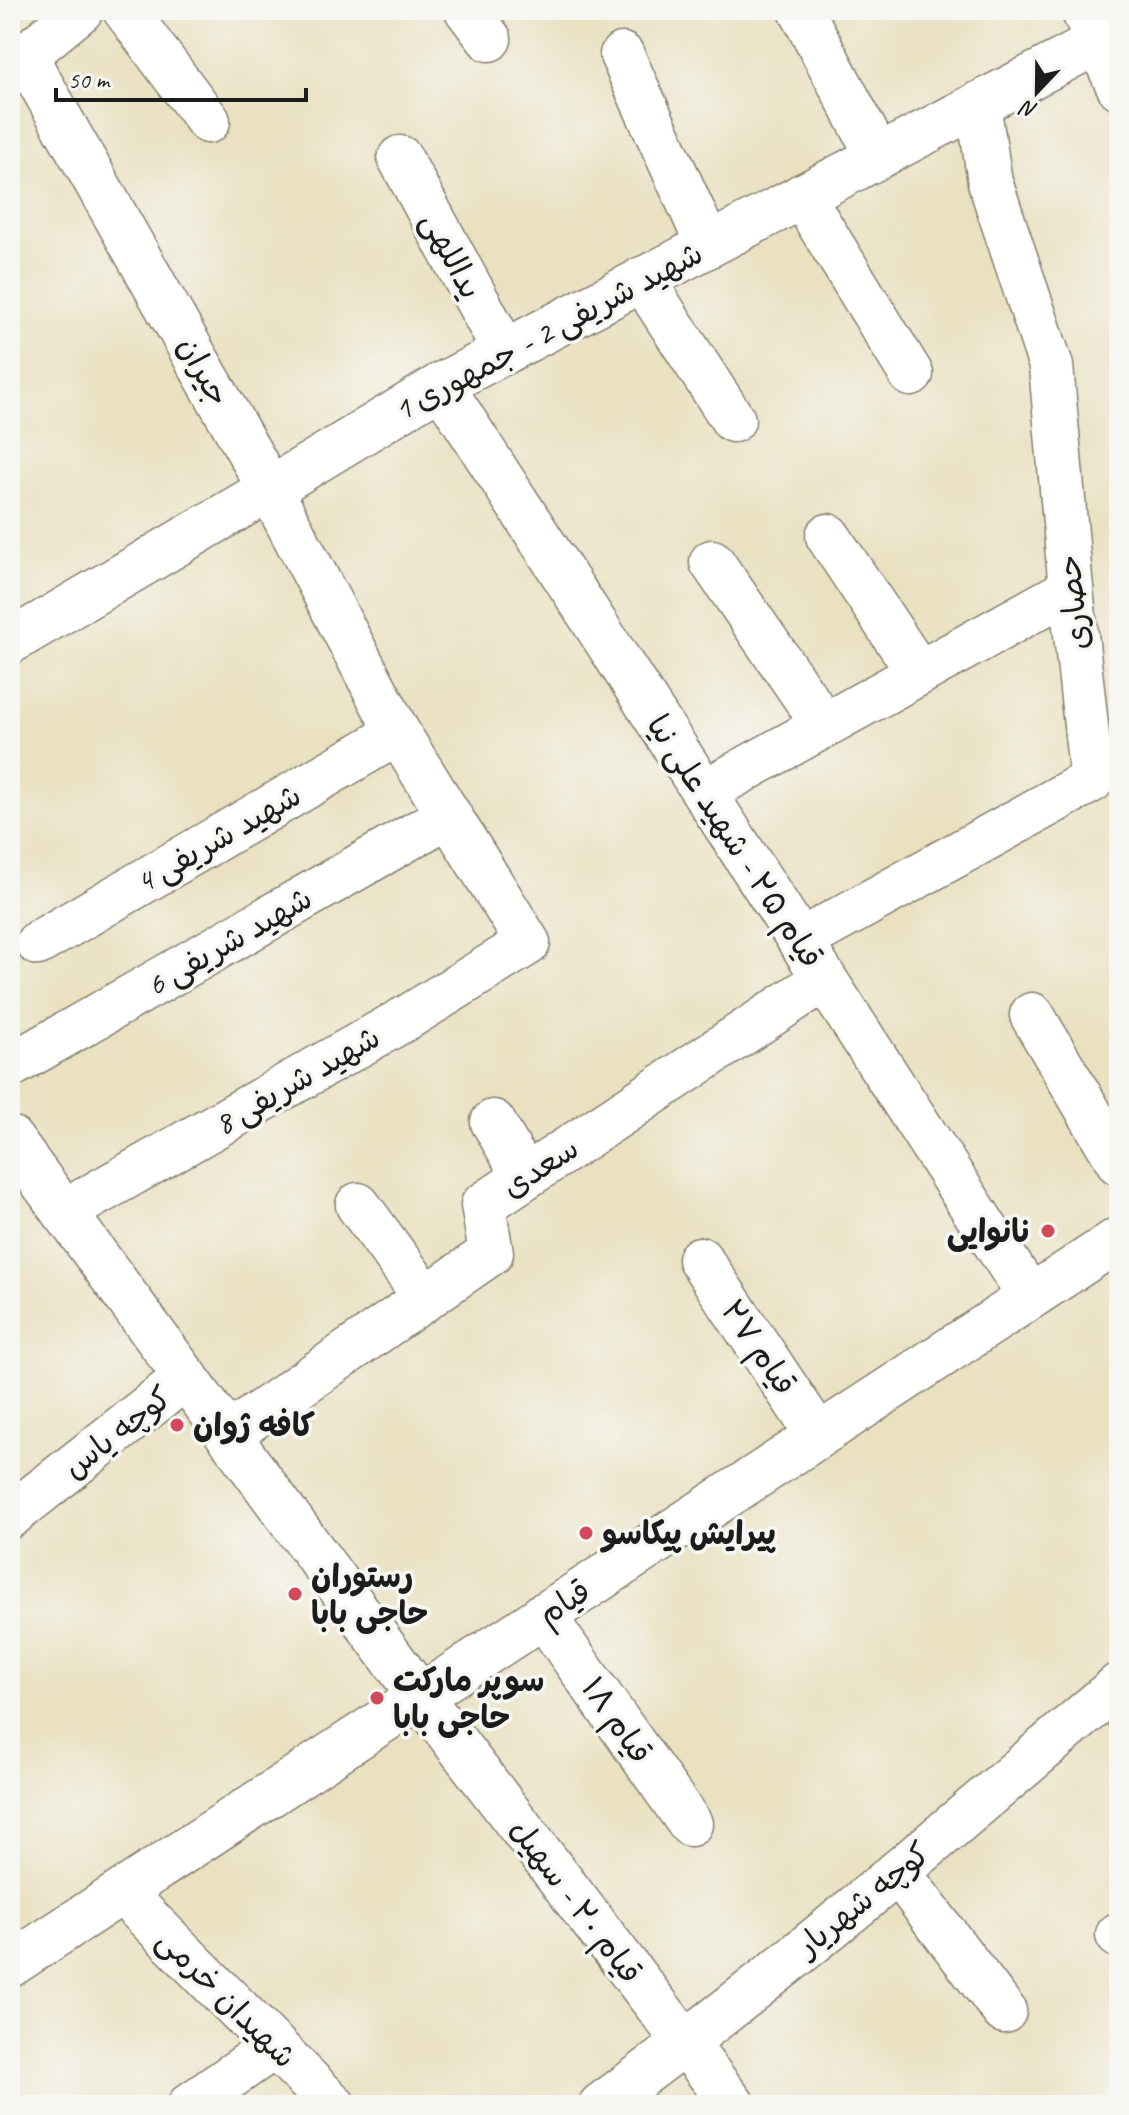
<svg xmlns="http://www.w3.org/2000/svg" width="1129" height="2115" viewBox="0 0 1129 2115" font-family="Caveat,'Playpen Sans Arabic',sans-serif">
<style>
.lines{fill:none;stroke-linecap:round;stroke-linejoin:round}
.minor-casing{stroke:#837e6e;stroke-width:47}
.major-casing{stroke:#837e6e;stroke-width:47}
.minor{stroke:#fff;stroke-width:44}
.major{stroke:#fff;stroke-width:44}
.poi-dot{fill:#d1495b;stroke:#f6f6f2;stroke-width:3}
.labels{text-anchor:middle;stroke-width:7;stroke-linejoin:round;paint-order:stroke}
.street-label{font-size:32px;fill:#1c1c1c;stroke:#f6f6f2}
.poi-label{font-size:32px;font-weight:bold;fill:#1c1c1c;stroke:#f6f6f2;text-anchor:start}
</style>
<rect width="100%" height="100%" fill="#f6f6f2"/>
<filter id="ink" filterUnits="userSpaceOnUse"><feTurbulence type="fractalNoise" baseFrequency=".0125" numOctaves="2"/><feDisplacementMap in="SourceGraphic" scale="16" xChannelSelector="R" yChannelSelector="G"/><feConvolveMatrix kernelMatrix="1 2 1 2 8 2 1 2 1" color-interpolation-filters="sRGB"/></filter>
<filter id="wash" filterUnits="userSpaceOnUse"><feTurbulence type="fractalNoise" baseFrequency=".006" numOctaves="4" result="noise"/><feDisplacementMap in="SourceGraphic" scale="32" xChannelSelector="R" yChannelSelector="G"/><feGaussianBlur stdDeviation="1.8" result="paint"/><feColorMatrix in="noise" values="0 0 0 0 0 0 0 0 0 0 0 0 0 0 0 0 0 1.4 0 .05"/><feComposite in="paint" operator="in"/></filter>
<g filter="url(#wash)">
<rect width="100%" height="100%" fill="#eae1c1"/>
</g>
<g filter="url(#ink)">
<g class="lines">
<defs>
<g id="minor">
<polyline points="125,10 208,121"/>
<polyline points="467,10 489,39"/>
<polyline points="801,10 878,156"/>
<polyline points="622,55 708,245"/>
<polyline points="25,56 270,489 398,733 528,943 408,1017 64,1212"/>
<polyline points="400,158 505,352"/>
<polyline points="802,196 911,374"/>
<polyline points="642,279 733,420"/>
<polyline points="441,385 1030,1297"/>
<polyline points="828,536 919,673"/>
<polyline points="712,562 824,725"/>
<polyline points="10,642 270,489 441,385 1119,31"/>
<polyline points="704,792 1071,589"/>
<polyline points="800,941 1092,780 1071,589 1051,366 990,182 978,104"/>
<polyline points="38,943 398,733"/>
<polyline points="1032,1015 1119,1163"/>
<polyline points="10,1066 449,815"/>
<polyline points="493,1122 525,1177"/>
<polyline points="10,1138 420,1696 733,2105"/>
<polyline points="358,1205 426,1298"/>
<polyline points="700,1259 818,1435"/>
<polyline points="228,1435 491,1253 483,1205 817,984 826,982"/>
<polyline points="10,1516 186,1377"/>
<polyline points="543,1615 690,1824"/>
<polyline points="898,1872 1004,2011"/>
<polyline points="122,1892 333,2105"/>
<polyline points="1118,1935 1119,1936"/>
<polyline points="190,2105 275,2046"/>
<path d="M 601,2105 C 781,1975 949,1829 1119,1685"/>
</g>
<g id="major">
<polyline points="1083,10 1119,87"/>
<polyline points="10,68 81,10"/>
<polyline points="10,1965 1119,1239"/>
</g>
</defs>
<use href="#minor" class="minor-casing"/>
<use href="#major" class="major-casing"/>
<use href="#minor" class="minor"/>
<use href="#major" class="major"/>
</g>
</g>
<g class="poi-dot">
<circle cx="1048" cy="1231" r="8"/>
<circle cx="177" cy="1425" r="8"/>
<circle cx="586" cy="1533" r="8"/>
<circle cx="295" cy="1594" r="8"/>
<circle cx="377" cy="1698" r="8"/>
</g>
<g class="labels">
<g class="street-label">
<text transform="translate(452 255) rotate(62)" y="11">یداللهی</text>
<text transform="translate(548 331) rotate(-28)" y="11">شهید شریفی 2 - جمهوری 1</text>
<text transform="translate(204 371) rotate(61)" y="11">جیران</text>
<text transform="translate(1073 603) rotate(-96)" y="11">حصاری</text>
<text transform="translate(218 838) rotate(-30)" y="11">شهید شریفی 4</text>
<text transform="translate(735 841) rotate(57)" y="11">قیام ۲۵ - شهید علی نیا</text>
<text transform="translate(229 941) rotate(-30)" y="11">شهید شریفی 6</text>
<text transform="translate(297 1080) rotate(-30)" y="11">شهید شریفی 8</text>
<text transform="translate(540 1167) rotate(-33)" y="11">سعدی</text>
<text transform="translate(759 1347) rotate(56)" y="11">قیام ۲۷</text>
<text transform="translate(117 1432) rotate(-38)" y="11">کوچه یاس</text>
<text transform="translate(564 1602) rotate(-33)" y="11">قیام</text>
<text transform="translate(617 1720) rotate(55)" y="11">قیام ۱۸</text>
<text transform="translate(863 1899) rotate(-39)" y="11">کوچه شهریار</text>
<text transform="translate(576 1901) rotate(53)" y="11">قیام ۲۰ - سهیل</text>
<text transform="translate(227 1998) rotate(45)" y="11">شهیدان خرمی</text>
</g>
<g class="poi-label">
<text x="1032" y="1242" text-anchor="end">نانوایی</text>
<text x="193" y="1436">کافه ژوان</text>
<text x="602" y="1544">پیرایش پیکاسو</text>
<text x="311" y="1587">رستوران<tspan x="311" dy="37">حاجی بابا</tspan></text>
<text x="393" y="1691">سوپر مارکت<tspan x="393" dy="37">حاجی بابا</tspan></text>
</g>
</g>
<rect width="1129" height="2115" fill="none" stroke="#f6f6f2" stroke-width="40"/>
<g transform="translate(1037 92) rotate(202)" stroke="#f6f6f2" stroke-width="6" paint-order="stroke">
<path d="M0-6L14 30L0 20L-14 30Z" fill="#1c1c1c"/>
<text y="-12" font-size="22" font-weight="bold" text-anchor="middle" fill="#1c1c1c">N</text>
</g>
<path d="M56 88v12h250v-12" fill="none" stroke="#1c1c1c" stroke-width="4"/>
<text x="68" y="88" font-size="24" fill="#1c1c1c" stroke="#f6f6f2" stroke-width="6" paint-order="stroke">50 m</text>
</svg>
